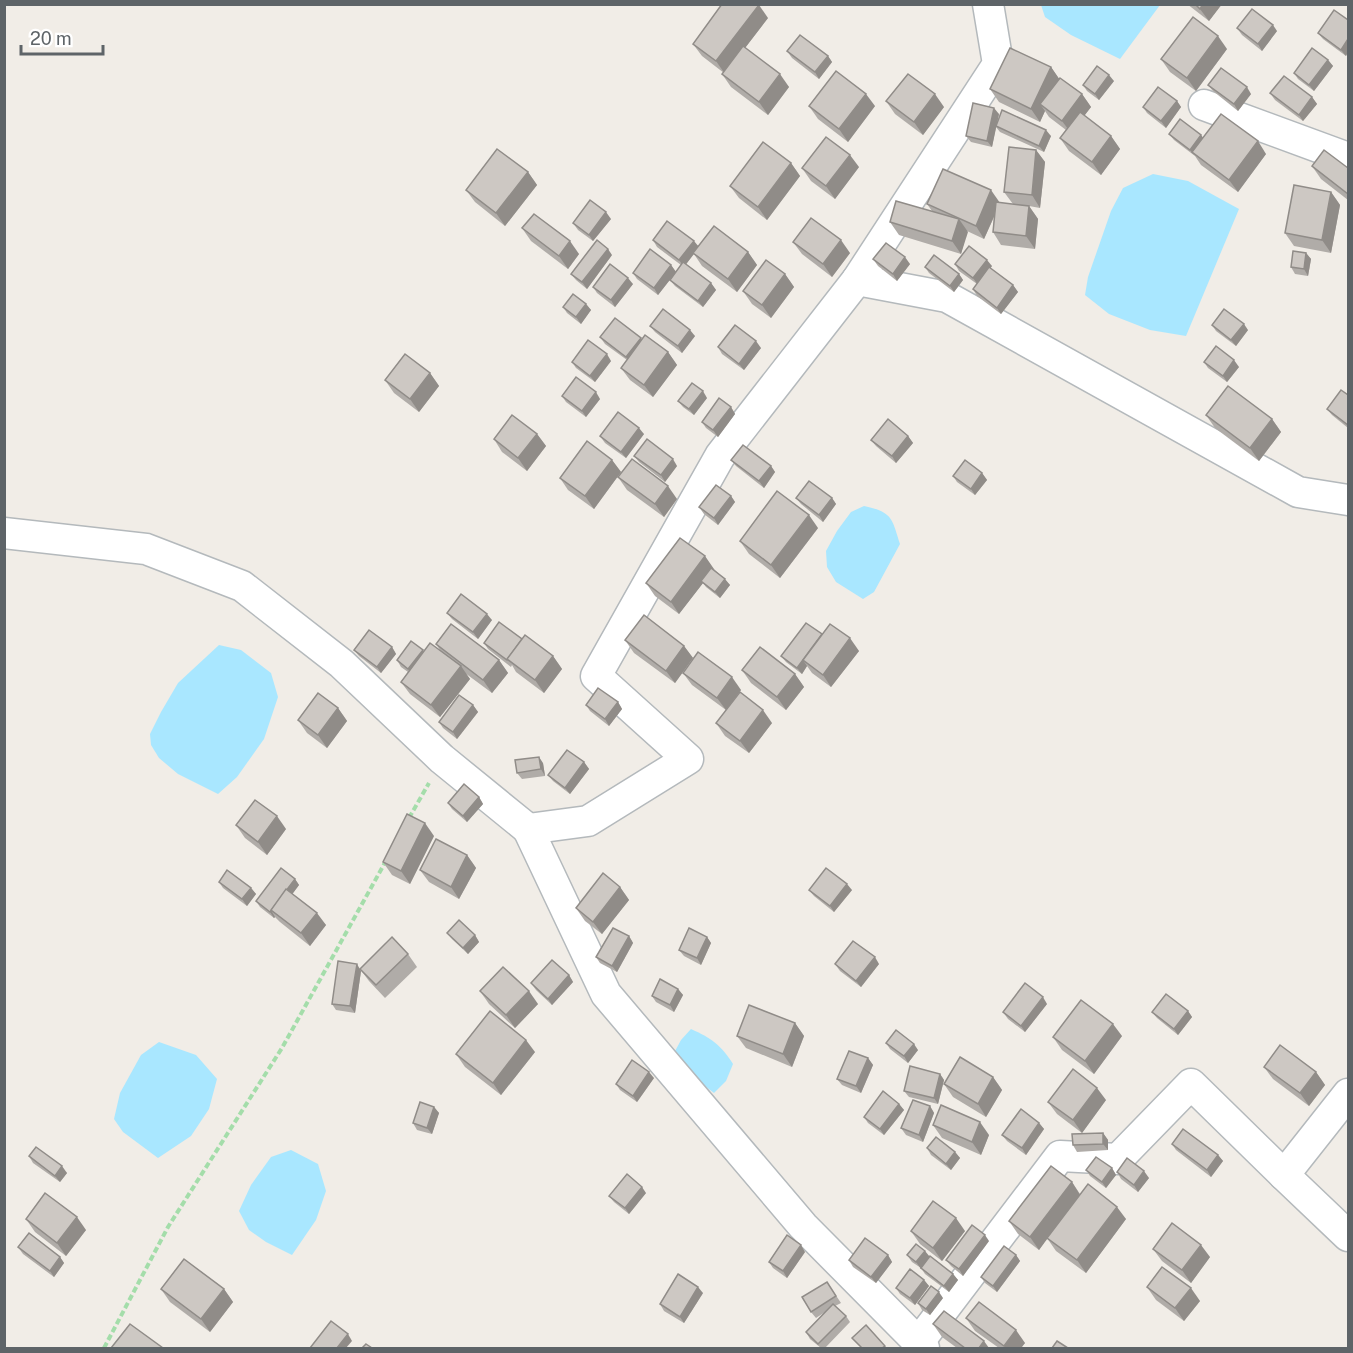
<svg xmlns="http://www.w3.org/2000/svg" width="1353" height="1353" viewBox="0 0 1353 1353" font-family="'Public Sans',sans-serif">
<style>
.water{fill:#a9e7ff}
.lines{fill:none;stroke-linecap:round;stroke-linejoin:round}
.minor-casing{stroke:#b4b9bc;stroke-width:33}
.path{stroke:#a4ddaa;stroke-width:4;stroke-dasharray:6 3;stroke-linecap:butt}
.minor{stroke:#fff;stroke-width:30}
.wall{fill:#b0aca8}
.shaded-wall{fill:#908c88}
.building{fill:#cdc8c3;stroke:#908c88;stroke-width:1.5}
</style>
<rect width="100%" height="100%" fill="#f1ede7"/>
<g class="water">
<polygon points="1041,5 1041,4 1160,5 1120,59 1071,35 1045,17"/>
<polygon points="1153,174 1188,181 1239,209 1186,336 1150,330 1109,314 1085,295 1088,277 1111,211 1123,188"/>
<path d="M 864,506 C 893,512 892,519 900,544 L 874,592 L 863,599 L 836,582 L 827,567 L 826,551 L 837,531 L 851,512 Z"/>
<polygon points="219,645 241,650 271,673 278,697 264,739 237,777 218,794 178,774 159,758 151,745 150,734 161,712 178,683"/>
<path d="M 691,1029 C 711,1038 721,1045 733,1064 L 726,1081 L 714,1093 L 689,1074 L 674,1053 L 681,1040 Z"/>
<polygon points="159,1042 196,1055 217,1079 209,1109 191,1136 158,1158 123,1132 114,1119 120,1093 141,1055"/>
<polygon points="291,1150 318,1164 326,1191 316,1220 292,1255 266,1242 249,1230 239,1211 251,1185 271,1157"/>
</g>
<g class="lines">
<defs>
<g id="minor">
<polyline points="1204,105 1348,158"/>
<polyline points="857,280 998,64 988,4"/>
<polyline points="4,533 146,549 242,586 342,664 442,759 528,829 588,821 688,759 596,676 720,456 857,280 947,297 1298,492 1348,500"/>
<polyline points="528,829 606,994 803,1226 924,1348"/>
<polyline points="1284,1175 1348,1094"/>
<polyline points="918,1343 1060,1156 1118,1159 1191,1084 1284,1175 1348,1236"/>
</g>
</defs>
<use href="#minor" class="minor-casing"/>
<g class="path">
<polyline points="409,818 429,783"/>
<polyline points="104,1348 168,1227 282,1048 387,859"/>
</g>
<use href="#minor" class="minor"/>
</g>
<g class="wall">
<polygon points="1187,4 1222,4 1209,21"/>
<polygon points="768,18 745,48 789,87 768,115 731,87 722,74 724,73 702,56 693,44"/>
<polygon points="1348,20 1348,52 1346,56 1323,39 1318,33"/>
<polygon points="1237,28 1277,31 1262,51 1242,35"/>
<polygon points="1227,49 1196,91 1170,72 1161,59"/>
<polygon points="787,51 828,56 832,62 819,79 792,58"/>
<polygon points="1328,60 1333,66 1314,91 1298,79 1294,73"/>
<polygon points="1051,67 1059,79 1082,94 1091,107 1084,116 1111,136 1120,149 1101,175 1069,151 1060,138 1066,130 1049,117 1045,111 1040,122 999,102 990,89"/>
<polygon points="1114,81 1099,100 1087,91 1083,85"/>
<polygon points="1208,85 1251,94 1238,111 1213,91"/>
<polygon points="1270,93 1312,97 1317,104 1303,121 1275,100"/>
<polygon points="886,101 944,107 923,135 895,114"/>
<polygon points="1177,101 1181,107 1166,128 1147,113 1143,107"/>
<polygon points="809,106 875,106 848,142 818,119"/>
<polygon points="999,114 997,123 1051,136 1044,152 1000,132 996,127 992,147 971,142 966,136"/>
<polygon points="1169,134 1201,135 1203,138 1266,154 1238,192 1201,165 1195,156 1174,140"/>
<polygon points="1036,150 1045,162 1040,208 1029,206 1038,219 1035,249 1001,245 993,232 994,217 984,239 967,231 961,254 899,235 890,222 932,211 927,204 1000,203 1013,204 1004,192"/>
<polygon points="791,163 800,176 767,220 739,198 730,186"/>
<polygon points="1312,166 1348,168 1348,200 1321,179"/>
<polygon points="859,167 835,199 811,181 802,168"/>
<polygon points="528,172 537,185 505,226 475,202 466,190"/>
<polygon points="1331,192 1340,205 1331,253 1294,246 1285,233"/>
<polygon points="611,219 593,241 578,230 573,223"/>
<polygon points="522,228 579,254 568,269 531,241"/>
<polygon points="653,240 748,252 757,265 737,292 702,266 694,254 686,264 711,283 716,290 703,307 675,286 670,280 681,265 657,247"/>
<polygon points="793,242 850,253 832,277 802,254"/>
<polygon points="1306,253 1311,259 1308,276 1295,274 1291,267"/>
<polygon points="612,255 587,289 576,280 571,274"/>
<polygon points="873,259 910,264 897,281 878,266"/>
<polygon points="955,264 992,266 990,268 1013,285 1018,292 1001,314 977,296 973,289 977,284 959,271"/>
<polygon points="671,265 676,272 658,295 637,279 633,273"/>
<polygon points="925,267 959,274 963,280 954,292 929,273"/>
<polygon points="785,274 794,287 771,318 752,304 743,291"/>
<polygon points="633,284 615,307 597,293 593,287"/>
<polygon points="586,304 591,310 581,324 567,313 563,307"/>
<polygon points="1212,325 1248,330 1236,346 1216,331"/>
<polygon points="650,326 695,336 682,353 655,332"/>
<polygon points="600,337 642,339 668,352 677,365 653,397 630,380 621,368 627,360 605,344"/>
<polygon points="718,347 761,348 744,370 722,354"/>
<polygon points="611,361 595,382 576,368 572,362"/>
<polygon points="1204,362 1239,367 1227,382 1208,368"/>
<polygon points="430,373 439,386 419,412 394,393 385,380"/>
<polygon points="1348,395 1348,428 1332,415 1327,409"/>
<polygon points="562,396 600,399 586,417 566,402"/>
<polygon points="707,398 694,415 683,407 678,401"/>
<polygon points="731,407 735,414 718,437 706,428 702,422"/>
<polygon points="1206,415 1272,419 1281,432 1259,461 1215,428"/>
<polygon points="537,434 546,446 527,471 502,452 494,439"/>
<polygon points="644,434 626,458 605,443 600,436"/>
<polygon points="908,436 913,443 896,463 876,446 871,440"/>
<polygon points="634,456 677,466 665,482 639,462"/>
<polygon points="612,460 621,472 594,509 568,490 560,478"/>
<polygon points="731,460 771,466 775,472 764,488 736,466"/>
<polygon points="982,473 987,480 975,495 957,482 953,476"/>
<polygon points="618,477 677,499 664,517 627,490"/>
<polygon points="731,496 735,502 718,525 704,514 699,507"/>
<polygon points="796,498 832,498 836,504 823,522 801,504"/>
<polygon points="818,528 780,578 749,554 740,541"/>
<polygon points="714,569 730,585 720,598 706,587 703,583 679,614 655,596 646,583"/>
<polygon points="447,613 492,620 478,639 452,619"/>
<polygon points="822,634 859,651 831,687 812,673 807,666 802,674 786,662 781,656"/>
<polygon points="522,639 553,656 562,669 544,693 516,672 512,665 511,667 488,649 484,643"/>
<polygon points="625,640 684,646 693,658 675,683 634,653"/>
<polygon points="436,644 499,660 508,673 492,693 465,673 470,679 440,717 410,694 401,682 408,672 401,667 397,660 424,651 440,650"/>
<polygon points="392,647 396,654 381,673 359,656 354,650"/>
<polygon points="742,670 795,674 804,687 786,710 751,683"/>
<polygon points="683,673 741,690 726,710 692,685"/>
<polygon points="618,702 622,709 609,726 590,711 586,705"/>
<polygon points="473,705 478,712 457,739 443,728 439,722"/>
<polygon points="338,708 347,721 327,748 307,733 298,720"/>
<polygon points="716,723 772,723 749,753 725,736"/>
<polygon points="584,762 589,769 570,794 553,781 548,775"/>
<polygon points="543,763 545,776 522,779 517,773"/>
<polygon points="479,797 483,804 467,822 452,809 448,803"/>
<polygon points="236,825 286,829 267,855 245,838"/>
<polygon points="434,836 410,884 392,875 383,862"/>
<polygon points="467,855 476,868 459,899 429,882 420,870"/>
<polygon points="295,879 299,885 292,894 326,925 310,946 280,922 275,917 274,918 260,907 256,901"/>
<polygon points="219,882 251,888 256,894 247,906 223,888"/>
<polygon points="620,887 629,900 602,934 585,921 576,908"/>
<polygon points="809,890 852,890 834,912 814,896"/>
<polygon points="447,933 475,935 479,942 468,954 452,939"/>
<polygon points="629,936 633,943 617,972 600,963 596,957"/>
<polygon points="707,937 711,943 701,965 684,956 679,950"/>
<polygon points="408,954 417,967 385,998 369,981 360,969"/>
<polygon points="835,964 879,964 861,987 840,971"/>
<polygon points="361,971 355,1013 336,1010 332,1004"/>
<polygon points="569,975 573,982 552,1005 536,990 531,983"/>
<polygon points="678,989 683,995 674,1012 656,1002 652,996"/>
<polygon points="480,991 538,1004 515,1028 489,1004"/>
<polygon points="1047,1004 1025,1032 1008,1019 1003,1012"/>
<polygon points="1188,1011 1192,1017 1178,1035 1157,1018 1152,1012"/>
<polygon points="795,1023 804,1036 792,1067 746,1048 737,1036"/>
<polygon points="1122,1036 1094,1074 1062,1050 1053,1037"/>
<polygon points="886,1043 918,1050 908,1063 890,1049"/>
<polygon points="535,1052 501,1095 465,1067 456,1054"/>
<polygon points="868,1058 873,1065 861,1093 842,1085 837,1079"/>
<polygon points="1264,1067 1316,1072 1325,1085 1309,1106 1273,1079"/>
<polygon points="940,1074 944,1080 938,1104 909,1097 904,1091"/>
<polygon points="993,1077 1002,1090 986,1117 953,1097 944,1084"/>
<polygon points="654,1078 637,1102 620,1090 616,1084"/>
<polygon points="1106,1100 1082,1133 1057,1114 1048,1102"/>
<polygon points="899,1104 904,1110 884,1135 868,1123 864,1117"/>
<polygon points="930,1106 934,1113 923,1142 906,1135 901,1128"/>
<polygon points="434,1107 439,1113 432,1134 417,1130 413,1123"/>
<polygon points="1039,1123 1044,1129 1026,1155 1007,1141 1002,1135"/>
<polygon points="933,1125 989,1135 981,1155 942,1138"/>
<polygon points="1103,1133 1108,1140 1108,1150 1077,1152 1073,1145"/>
<polygon points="1172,1144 1218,1155 1223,1161 1211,1177 1176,1150"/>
<polygon points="927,1148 955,1152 960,1158 951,1170 931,1155"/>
<polygon points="29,1156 67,1173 60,1182 33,1163"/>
<polygon points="1112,1168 1116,1175 1106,1188 1090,1176 1086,1170"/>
<polygon points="1117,1172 1149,1178 1138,1192 1121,1179"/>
<polygon points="1072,1182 1080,1194 1126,1219 1086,1273 1056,1251 1047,1238 1039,1250 1018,1234 1009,1221"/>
<polygon points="646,1193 629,1214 614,1202 609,1196"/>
<polygon points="26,1219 86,1230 66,1256 35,1232"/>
<polygon points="911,1231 965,1231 942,1261 920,1244"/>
<polygon points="989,1241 963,1276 951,1266 946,1260"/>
<polygon points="18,1247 60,1257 64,1263 54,1277 23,1254"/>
<polygon points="1153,1249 1210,1257 1191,1283 1162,1261"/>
<polygon points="805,1252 787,1278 773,1268 769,1262"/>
<polygon points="888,1255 892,1262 876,1283 853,1267 849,1260"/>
<polygon points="907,1255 929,1257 953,1274 958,1280 949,1292 925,1274 921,1268 912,1262"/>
<polygon points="1016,1255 1020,1261 997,1292 985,1283 981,1277"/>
<polygon points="924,1280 929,1286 915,1305 900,1294 896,1288"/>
<polygon points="827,1282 841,1303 835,1306 846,1316 850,1322 825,1348 821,1348 810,1339 806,1332 825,1312 816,1318 811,1312"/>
<polygon points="1147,1287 1200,1301 1184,1321 1156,1300"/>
<polygon points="161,1289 224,1289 233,1302 210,1332 170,1302"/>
<polygon points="703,1293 684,1323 664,1311 660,1304"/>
<polygon points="943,1298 930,1315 922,1310 918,1303"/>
<polygon points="966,1318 1025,1343 1021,1348 999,1348 975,1331"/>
<polygon points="933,1324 989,1348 957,1348 942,1337"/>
</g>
<g class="shaded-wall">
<polygon points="1203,4 1222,4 1209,21 1200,9"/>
<polygon points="759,5 768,18 725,74 716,61"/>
<polygon points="1273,25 1277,31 1262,51 1258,44"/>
<polygon points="1218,36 1227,49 1196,91 1187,78"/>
<polygon points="1348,39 1348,52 1346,56 1341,50"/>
<polygon points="828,56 832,62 819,79 815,72"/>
<polygon points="1328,60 1333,66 1314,91 1309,85"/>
<polygon points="1051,67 1060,80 1040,104 1045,111 1040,122 1031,109"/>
<polygon points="780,74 789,87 768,115 759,102"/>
<polygon points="1109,75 1114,81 1099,100 1095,94"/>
<polygon points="1247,87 1251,94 1238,111 1234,104"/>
<polygon points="866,94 875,106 848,142 839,129"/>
<polygon points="935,94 944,107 923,135 914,122"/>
<polygon points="1082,94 1091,107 1071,133 1062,121"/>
<polygon points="1312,97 1317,104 1303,121 1299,115"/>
<polygon points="1177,101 1181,107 1166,128 1161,121"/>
<polygon points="994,108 999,114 992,147 987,141"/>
<polygon points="1046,130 1051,136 1044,152 1039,146"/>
<polygon points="1201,135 1206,142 1192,152 1195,156 1190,150"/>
<polygon points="1111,136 1120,149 1101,175 1092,162"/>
<polygon points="1258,141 1266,154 1238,192 1229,180"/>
<polygon points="1036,150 1045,162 1040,208 1032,195"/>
<polygon points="850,155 859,167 835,199 826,186"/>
<polygon points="791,163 800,176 767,220 758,207"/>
<polygon points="528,172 537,185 505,226 496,213"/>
<polygon points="991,190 1000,203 984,239 976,226"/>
<polygon points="1331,192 1340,205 1331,253 1322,240"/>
<polygon points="1029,206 1038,219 1035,249 1026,236"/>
<polygon points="606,212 611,219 593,241 589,235"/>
<polygon points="959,219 968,232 961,254 952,241"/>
<polygon points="841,240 850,253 832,277 823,264"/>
<polygon points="570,241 579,254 568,269 559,256"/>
<polygon points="694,241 699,247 684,267 679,260"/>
<polygon points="608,249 612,255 587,289 582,282"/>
<polygon points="748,252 757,265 737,292 728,279"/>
<polygon points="1306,253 1311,259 1308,276 1304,269"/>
<polygon points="905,257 910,264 897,281 893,274"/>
<polygon points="987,260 992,266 978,285 973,278"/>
<polygon points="671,265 676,272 658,295 654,288"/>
<polygon points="785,274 794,287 771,318 762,305"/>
<polygon points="959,274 963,280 954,292 950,286"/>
<polygon points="628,278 633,284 615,307 611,300"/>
<polygon points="711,283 716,290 703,307 698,301"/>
<polygon points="1013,285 1018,292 1001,314 997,308"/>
<polygon points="586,304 591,310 581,324 576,317"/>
<polygon points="1244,324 1248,330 1236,346 1231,340"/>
<polygon points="690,330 695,336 682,353 678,346"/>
<polygon points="641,338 645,344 631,364 626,357"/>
<polygon points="756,341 761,348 744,370 739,364"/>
<polygon points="668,352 677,365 653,397 644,385"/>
<polygon points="607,354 611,361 595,382 590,376"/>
<polygon points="1234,360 1239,367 1227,382 1223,376"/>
<polygon points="430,373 439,386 419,412 410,399"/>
<polygon points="703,391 707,398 694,415 689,409"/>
<polygon points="596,392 600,399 586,417 582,411"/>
<polygon points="731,407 735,414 718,437 713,430"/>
<polygon points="1272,419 1281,432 1259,461 1250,448"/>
<polygon points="639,428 644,434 626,458 621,452"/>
<polygon points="537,434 546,446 527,471 518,458"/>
<polygon points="908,436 913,443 896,463 892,456"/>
<polygon points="673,459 677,466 665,482 661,475"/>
<polygon points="612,460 621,472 594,509 585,496"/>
<polygon points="771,466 775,472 764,488 759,481"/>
<polygon points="982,473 987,480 975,495 971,489"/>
<polygon points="668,486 677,499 664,517 655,504"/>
<polygon points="731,496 735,502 718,525 714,518"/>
<polygon points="832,498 836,504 823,522 819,515"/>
<polygon points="809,515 818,528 780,578 771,565"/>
<polygon points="705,556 714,569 701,581 703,583 679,614 671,602"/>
<polygon points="725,579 730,585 720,598 715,592"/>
<polygon points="487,614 492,620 478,639 473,632"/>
<polygon points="850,638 859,651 831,687 823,675"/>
<polygon points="684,646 693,658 675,683 666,671"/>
<polygon points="392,647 396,654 381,673 377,667"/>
<polygon points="423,650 427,656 413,675 408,669"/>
<polygon points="553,656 562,669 544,693 535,680"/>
<polygon points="499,660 508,673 492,693 483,680"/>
<polygon points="803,660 807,666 802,674 797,668"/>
<polygon points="461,666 470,679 440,717 431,705"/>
<polygon points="795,674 804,687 786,710 777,697"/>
<polygon points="732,677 741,690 726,710 717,698"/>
<polygon points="618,702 622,709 609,726 605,719"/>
<polygon points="473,705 478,712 457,739 453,732"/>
<polygon points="338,708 347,721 327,748 318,735"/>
<polygon points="763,710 772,723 749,753 740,741"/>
<polygon points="539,757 543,763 545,776 541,769"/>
<polygon points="584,762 589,769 570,794 565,788"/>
<polygon points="479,797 483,804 467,822 463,816"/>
<polygon points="277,816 286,829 267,855 258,842"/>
<polygon points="425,823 434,836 410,884 401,871"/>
<polygon points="467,855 476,868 459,899 451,887"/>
<polygon points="295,879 299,885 277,915 271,910"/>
<polygon points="847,884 852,890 834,912 830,906"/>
<polygon points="620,887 629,900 602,934 593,922"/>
<polygon points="251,888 256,894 247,906 242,899"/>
<polygon points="271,910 275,917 274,918 270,912"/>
<polygon points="317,913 326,925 310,946 301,933"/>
<polygon points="475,935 479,942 468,954 463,948"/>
<polygon points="629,936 633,943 617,972 612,966"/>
<polygon points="707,937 711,943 701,965 697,958"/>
<polygon points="875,957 879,964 861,987 856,981"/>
<polygon points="357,964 361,971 355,1013 350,1006"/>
<polygon points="569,975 573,982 552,1005 548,999"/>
<polygon points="678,989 683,995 674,1012 670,1005"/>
<polygon points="529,991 538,1004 515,1028 506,1015"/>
<polygon points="1043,997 1047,1004 1025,1032 1021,1026"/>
<polygon points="1188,1011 1192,1017 1178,1035 1174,1029"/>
<polygon points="795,1023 804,1036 792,1067 783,1054"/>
<polygon points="1113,1024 1122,1036 1094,1074 1085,1061"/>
<polygon points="526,1040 535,1052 501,1095 493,1083"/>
<polygon points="914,1044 918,1050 908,1063 904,1056"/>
<polygon points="868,1058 873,1065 861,1093 856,1086"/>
<polygon points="649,1072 654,1078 637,1102 633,1096"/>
<polygon points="1316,1072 1325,1085 1309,1106 1300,1093"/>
<polygon points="940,1074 944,1080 938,1104 934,1098"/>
<polygon points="993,1077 1002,1090 986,1117 978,1104"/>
<polygon points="1097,1088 1106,1100 1082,1133 1073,1120"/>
<polygon points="899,1104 904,1110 884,1135 880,1129"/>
<polygon points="930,1106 934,1113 923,1142 919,1135"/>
<polygon points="434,1107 439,1113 432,1134 427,1128"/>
<polygon points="980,1122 989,1135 981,1155 972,1142"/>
<polygon points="1039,1123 1044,1129 1026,1155 1022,1148"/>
<polygon points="1103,1133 1108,1140 1108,1150 1103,1144"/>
<polygon points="955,1152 960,1158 951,1170 946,1164"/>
<polygon points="1218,1155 1223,1161 1211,1177 1207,1170"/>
<polygon points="62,1166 67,1173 60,1182 55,1176"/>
<polygon points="1112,1168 1116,1175 1106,1188 1102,1182"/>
<polygon points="1144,1171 1149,1178 1138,1192 1134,1185"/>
<polygon points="1072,1182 1080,1195 1039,1250 1030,1237"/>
<polygon points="642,1187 646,1193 629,1214 625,1208"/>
<polygon points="1117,1207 1126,1219 1086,1273 1077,1260"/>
<polygon points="77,1217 86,1230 66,1256 57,1243"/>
<polygon points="956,1218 965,1231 942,1261 933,1248"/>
<polygon points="985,1235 989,1241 963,1276 959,1269"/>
<polygon points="801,1245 805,1252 787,1278 783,1271"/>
<polygon points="1201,1245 1210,1257 1191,1283 1182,1270"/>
<polygon points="925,1251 930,1257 921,1269 916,1262"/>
<polygon points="888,1255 892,1262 876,1283 871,1277"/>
<polygon points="1016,1255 1020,1261 997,1292 993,1286"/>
<polygon points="60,1257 64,1263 54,1277 50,1271"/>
<polygon points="953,1274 958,1280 949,1292 944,1286"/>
<polygon points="924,1280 929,1286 915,1305 910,1298"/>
<polygon points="698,1287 703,1293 684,1323 680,1317"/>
<polygon points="1191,1288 1200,1301 1184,1321 1175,1308"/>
<polygon points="224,1289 233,1302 210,1332 201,1319"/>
<polygon points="939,1292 943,1298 930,1315 926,1309"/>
<polygon points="1016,1330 1025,1343 1021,1348 1005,1348 1004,1346"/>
<polygon points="348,1334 352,1341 346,1348 337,1348"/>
<polygon points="984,1341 989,1348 979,1348"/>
</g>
<g class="building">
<polygon points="722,4 759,5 716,61 693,44"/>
<polygon points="1195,4 1203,4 1200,9"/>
<polygon points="1252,9 1273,25 1258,44 1237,28"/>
<polygon points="1334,10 1348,20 1348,39 1341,50 1318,33"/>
<polygon points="1193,17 1218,36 1187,78 1161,59"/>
<polygon points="800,35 828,56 815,72 787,51"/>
<polygon points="743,46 780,74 759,102 722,74"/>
<polygon points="1010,48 1051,67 1031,109 990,89"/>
<polygon points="1312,48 1328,60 1309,85 1294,73"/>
<polygon points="1097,66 1109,75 1095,94 1083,85"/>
<polygon points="1221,68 1247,87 1234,104 1208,85"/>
<polygon points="836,71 866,94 839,129 809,106"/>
<polygon points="908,74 935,94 914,122 886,101"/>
<polygon points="1284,76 1312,97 1299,115 1270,93"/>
<polygon points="1060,78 1082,94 1062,121 1040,104"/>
<polygon points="1158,87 1177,101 1161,121 1143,107"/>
<polygon points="973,103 994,108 987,141 966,136"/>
<polygon points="1002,110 1046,130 1039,146 996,126"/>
<polygon points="1080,112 1111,136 1092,162 1060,138"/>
<polygon points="1221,114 1258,141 1229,180 1192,152"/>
<polygon points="1180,119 1201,135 1190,150 1169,134"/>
<polygon points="826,137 850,155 826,186 802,168"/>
<polygon points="763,142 791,163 758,207 730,186"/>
<polygon points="1009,147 1036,150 1032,195 1004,192"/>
<polygon points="497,149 528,172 496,213 466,190"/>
<polygon points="1324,150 1348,168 1348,194 1312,166"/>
<polygon points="943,169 991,190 976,226 927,204"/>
<polygon points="1294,185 1331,192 1322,240 1285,233"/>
<polygon points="590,200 606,212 589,235 573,223"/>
<polygon points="896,201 959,219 952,241 890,222"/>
<polygon points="996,202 1029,206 1026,236 993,232"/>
<polygon points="534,214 570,241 559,256 522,228"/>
<polygon points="811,218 841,240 823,264 793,242"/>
<polygon points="667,221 694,241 679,260 653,240"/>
<polygon points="714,226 748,252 728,279 693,253"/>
<polygon points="597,240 608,249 582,282 571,274"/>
<polygon points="886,243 905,257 893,274 873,259"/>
<polygon points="969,246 987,260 973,278 955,264"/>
<polygon points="650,249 671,265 654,288 633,273"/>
<polygon points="1293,251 1306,253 1304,269 1291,267"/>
<polygon points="934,255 959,274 950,286 925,267"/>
<polygon points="766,260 785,274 762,305 743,291"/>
<polygon points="683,262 711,283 698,301 670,280"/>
<polygon points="610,264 628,278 611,300 593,287"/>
<polygon points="989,267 1013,285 997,308 973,289"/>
<polygon points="573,294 586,304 576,317 563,307"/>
<polygon points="663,309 690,330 678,346 650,326"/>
<polygon points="1224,309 1244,324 1231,340 1212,325"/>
<polygon points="615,318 641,338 626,357 600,337"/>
<polygon points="735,325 756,341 739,364 718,347"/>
<polygon points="645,335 668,352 644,385 621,368"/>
<polygon points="588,340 607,354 590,376 572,362"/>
<polygon points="1216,346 1234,360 1223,376 1204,362"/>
<polygon points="405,354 430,373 410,399 385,380"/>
<polygon points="576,377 596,392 582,411 562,396"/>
<polygon points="692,383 703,391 689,409 678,401"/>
<polygon points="1228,386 1272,419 1250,448 1206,415"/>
<polygon points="1341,390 1348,395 1348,425 1327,409"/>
<polygon points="719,398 731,407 713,430 702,422"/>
<polygon points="618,412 639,428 621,452 600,436"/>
<polygon points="512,415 537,434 518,458 494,439"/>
<polygon points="888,419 908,436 892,456 871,440"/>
<polygon points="647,439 673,459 661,475 634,456"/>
<polygon points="587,441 612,460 585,496 560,478"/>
<polygon points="743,445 771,466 759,481 731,460"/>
<polygon points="632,459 668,486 655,504 618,477"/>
<polygon points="965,460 982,473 971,489 953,476"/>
<polygon points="809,481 832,498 819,515 796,498"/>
<polygon points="716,485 731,496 714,518 699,507"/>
<polygon points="777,491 809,515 771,565 740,541"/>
<polygon points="680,538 705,556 671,602 646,583"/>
<polygon points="711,568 725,579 715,592 701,581"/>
<polygon points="461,594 487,614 473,632 447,613"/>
<polygon points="644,615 684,646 666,671 625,640"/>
<polygon points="499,622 522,639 507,660 484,643"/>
<polygon points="806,623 822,634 797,668 781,656"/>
<polygon points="451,624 499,660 483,680 436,644"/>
<polygon points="830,624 850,638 823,675 803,660"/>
<polygon points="369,630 392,647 377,667 354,650"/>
<polygon points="525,635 553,656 535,680 507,659"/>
<polygon points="411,641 423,650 408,669 397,660"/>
<polygon points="430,643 461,666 431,705 401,682"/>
<polygon points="760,647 795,674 777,697 742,670"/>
<polygon points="698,652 732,677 717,698 683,673"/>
<polygon points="598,688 618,702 605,719 586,705"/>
<polygon points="740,692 763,710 740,741 716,723"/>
<polygon points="318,693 338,708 318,735 298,720"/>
<polygon points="459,695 473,705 453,732 439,722"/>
<polygon points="567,750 584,762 565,788 548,775"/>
<polygon points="539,757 541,769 517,773 515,760"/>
<polygon points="464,784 479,797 463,816 448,803"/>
<polygon points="255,800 277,816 258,842 236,825"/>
<polygon points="407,814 425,823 401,871 383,862"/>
<polygon points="436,839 467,855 451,887 420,870"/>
<polygon points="281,868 295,879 270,912 256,901"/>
<polygon points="826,868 847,884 830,906 809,890"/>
<polygon points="227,870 251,888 242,899 219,882"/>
<polygon points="603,873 620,887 593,922 576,908"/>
<polygon points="286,889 317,913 301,933 271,910"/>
<polygon points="459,920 475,935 463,948 447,933"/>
<polygon points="613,928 629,936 612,966 596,957"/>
<polygon points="689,928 707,937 697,958 679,950"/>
<polygon points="392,937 408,954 376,985 360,969"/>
<polygon points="853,941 875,957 856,981 835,964"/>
<polygon points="552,960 569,975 548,999 531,983"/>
<polygon points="338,961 357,964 350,1006 332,1004"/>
<polygon points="503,967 529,991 506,1015 480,991"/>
<polygon points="660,979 678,989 670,1005 652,996"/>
<polygon points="1025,983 1043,997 1021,1026 1003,1012"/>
<polygon points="1166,994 1188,1011 1174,1029 1152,1012"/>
<polygon points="1081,1000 1113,1024 1085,1061 1053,1037"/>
<polygon points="749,1005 795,1023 783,1054 737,1036"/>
<polygon points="490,1011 526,1040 493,1083 456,1054"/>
<polygon points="896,1030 914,1044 904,1056 886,1043"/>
<polygon points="1280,1045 1316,1072 1300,1093 1264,1067"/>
<polygon points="849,1051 868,1058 856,1086 837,1079"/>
<polygon points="960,1057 993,1077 978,1104 944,1084"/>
<polygon points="632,1060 649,1072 633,1096 616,1084"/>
<polygon points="910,1066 940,1074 934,1098 904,1091"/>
<polygon points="1073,1069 1097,1088 1073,1120 1048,1102"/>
<polygon points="883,1091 899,1104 880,1129 864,1117"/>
<polygon points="913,1100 930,1106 919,1135 901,1128"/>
<polygon points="420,1102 434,1107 427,1128 413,1123"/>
<polygon points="941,1105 980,1122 972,1142 933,1125"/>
<polygon points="1021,1109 1039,1123 1022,1148 1002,1135"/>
<polygon points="1183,1129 1218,1155 1207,1170 1172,1144"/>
<polygon points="1103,1133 1103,1144 1073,1145 1072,1134"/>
<polygon points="936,1137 955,1152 946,1164 927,1148"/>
<polygon points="36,1147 62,1166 55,1176 29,1156"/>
<polygon points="1096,1157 1112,1168 1102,1182 1086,1170"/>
<polygon points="1127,1158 1144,1171 1134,1185 1117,1172"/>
<polygon points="1051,1166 1072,1182 1030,1237 1009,1221"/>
<polygon points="627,1174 642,1187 625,1208 609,1196"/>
<polygon points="1088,1184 1117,1207 1077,1260 1047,1238"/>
<polygon points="45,1193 77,1217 57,1243 26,1219"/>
<polygon points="933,1201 956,1218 933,1248 911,1231"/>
<polygon points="1172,1223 1201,1245 1182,1270 1153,1249"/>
<polygon points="972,1225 985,1235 959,1269 946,1260"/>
<polygon points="29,1233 60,1257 50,1271 18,1247"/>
<polygon points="787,1235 801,1245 783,1271 769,1262"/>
<polygon points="865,1238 888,1255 871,1277 849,1260"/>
<polygon points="916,1244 925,1251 916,1262 907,1255"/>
<polygon points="1004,1246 1016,1255 993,1286 981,1277"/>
<polygon points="930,1256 953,1274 944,1286 921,1268"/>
<polygon points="184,1259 224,1289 201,1319 161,1289"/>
<polygon points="1162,1267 1191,1288 1175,1308 1147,1287"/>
<polygon points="910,1269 924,1280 910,1298 896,1288"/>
<polygon points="678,1274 698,1287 680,1317 660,1304"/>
<polygon points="827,1282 836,1296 811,1312 802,1297"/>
<polygon points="931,1286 939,1292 926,1309 918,1303"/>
<polygon points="979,1302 1016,1330 1004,1346 966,1318"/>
<polygon points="833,1304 846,1316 818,1344 806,1332"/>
<polygon points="944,1311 984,1341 979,1348 965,1348 933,1324"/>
<polygon points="331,1321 348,1334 337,1348 310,1348"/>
<polygon points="130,1324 163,1348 111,1348"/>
<polygon points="866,1325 885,1346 882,1348 862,1348 852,1338"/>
<polygon points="1057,1341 1068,1348 1052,1348"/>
<polygon points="366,1344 372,1348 362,1348"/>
</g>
<rect width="1353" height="1353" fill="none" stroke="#5e6468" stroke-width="12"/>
<path d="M21 45v9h82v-9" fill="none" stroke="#5e6468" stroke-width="3"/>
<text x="30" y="45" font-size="18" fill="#5e6468" stroke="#ffffff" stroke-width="4.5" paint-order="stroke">20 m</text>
</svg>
